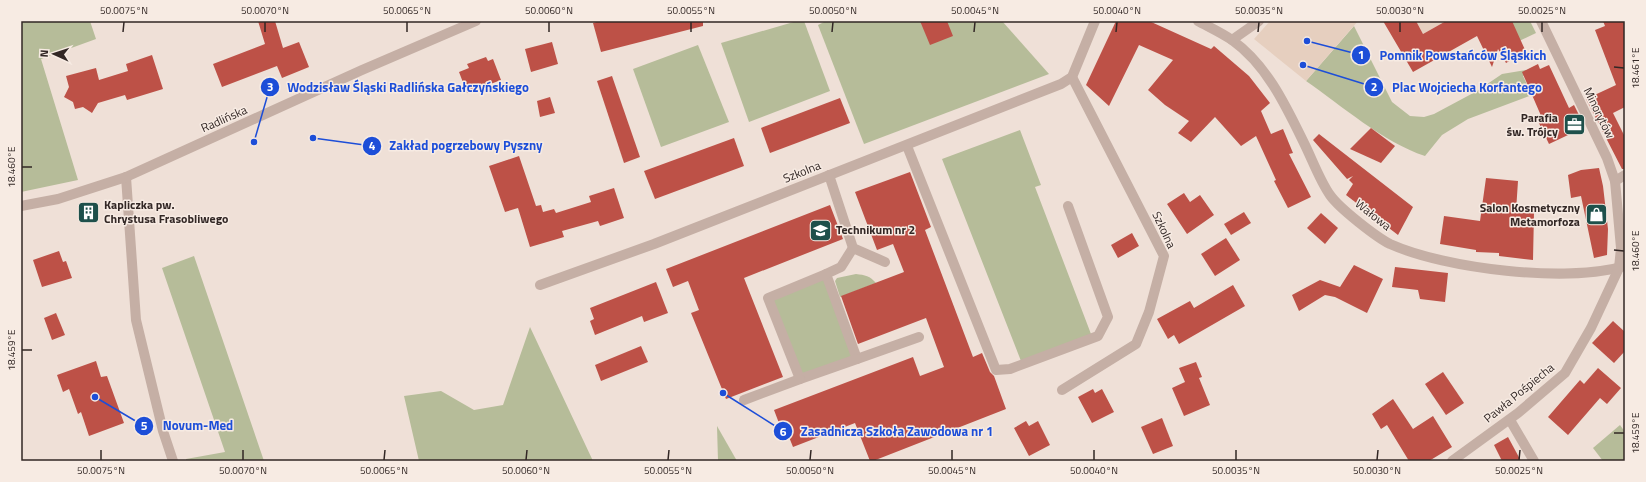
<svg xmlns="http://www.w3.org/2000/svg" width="1646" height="482" viewBox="0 0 1646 482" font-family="'Titillium Web',sans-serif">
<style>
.green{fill:#b6bc99}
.plaza{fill:#e6cfbf}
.building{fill:#bd5147}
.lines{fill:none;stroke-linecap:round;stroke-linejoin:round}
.minor{stroke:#c5afa5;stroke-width:10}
.ticks{fill:none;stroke:#322725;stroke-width:1.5}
.labels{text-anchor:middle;stroke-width:3;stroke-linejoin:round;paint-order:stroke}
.street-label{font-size:12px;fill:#322725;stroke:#f7ebe3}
.poi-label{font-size:12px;font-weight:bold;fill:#322725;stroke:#f7ebe3;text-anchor:end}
.leader{fill:none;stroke:#1d4ed8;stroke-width:1.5}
.callout-dot{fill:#1d4ed8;stroke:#f7ebe3;stroke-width:1.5}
.mark-label{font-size:12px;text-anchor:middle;font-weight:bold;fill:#fff}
.callout-label{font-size:13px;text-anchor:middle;font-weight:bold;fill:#1d4ed8;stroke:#f7ebe3;stroke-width:3;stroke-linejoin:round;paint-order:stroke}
.neatline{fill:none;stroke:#322725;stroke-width:1.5}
.ticks-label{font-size:10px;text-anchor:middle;fill:#322725}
</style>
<rect width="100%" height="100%" fill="#efe0d7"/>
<g class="green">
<polygon points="21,21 90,21 96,39 41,59 78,180 21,192"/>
<polygon points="797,21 804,21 830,91 749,122 721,43"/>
<polygon points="826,21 1002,21 1049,74 864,144 818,25"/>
<polygon points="1511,21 1530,21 1536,33 1517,42"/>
<path d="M 1354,26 L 1392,102 L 1410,116 L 1424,117 L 1434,114 L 1477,91 L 1502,74 L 1526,70 L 1528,74 L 1523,76 L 1532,95 L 1468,119 L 1442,135 L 1425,156 C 1383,142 1342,106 1306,81 Z"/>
<polygon points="698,45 729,122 661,147 633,69"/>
<polygon points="1020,130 1041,185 1035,187 1091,334 1021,361 942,159"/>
<polygon points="194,256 264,461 186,461 186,459 225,452 162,268"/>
<polygon points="826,274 857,359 800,379 768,298"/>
<path d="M 856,274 C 865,275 870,276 876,283 L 840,297 L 835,281 L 837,278 Z"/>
<polygon points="530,327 593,461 419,461 404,396 441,391 474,410 503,405"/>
<polygon points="1620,425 1625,432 1625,461 1603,461 1593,448"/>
<polygon points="717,426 737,461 718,461"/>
</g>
<g class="plaza">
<polygon points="1270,21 1358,21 1306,81 1254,39"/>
<polygon points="1416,21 1446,21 1423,34"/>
</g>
<g class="building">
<polygon points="258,21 275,21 283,48 299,42 309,67 282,78 277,66 222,87 213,64 265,44"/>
<polygon points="600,21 703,21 703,26 601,52 593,23"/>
<polygon points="920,21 947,21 953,36 930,45"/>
<polygon points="1116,21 1149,21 1211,49 1214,46 1249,76 1270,103 1261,111 1271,134 1283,129 1293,153 1289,154 1311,197 1288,208 1274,181 1276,180 1256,136 1241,146 1215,117 1191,142 1178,133 1189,121 1165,105 1148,90 1173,60 1139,45 1109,106 1086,85"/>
<polygon points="1383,21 1416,21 1423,34 1446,21 1512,21 1526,52 1506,63 1498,49 1492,67 1477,36 1413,72"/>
<polygon points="1603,21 1625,21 1625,107 1613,113 1625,137 1625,169 1622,169 1586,99 1616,85 1595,30 1605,26"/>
<polygon points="552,42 558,64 531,72 525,49"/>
<polygon points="152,55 163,89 127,100 125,95 98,103 92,113 83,107 75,109 73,102 64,97 69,87 66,76 96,68 99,80 128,71 126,64"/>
<polygon points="486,57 488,61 493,59 501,80 467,93 459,72 469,68 467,64"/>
<polygon points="1538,64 1540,69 1549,65 1569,108 1574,105 1585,127 1549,144 1537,119 1542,118 1522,72"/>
<polygon points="612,76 640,157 624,163 597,81"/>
<polygon points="550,97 555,113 540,117 537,101"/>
<polygon points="840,98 850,123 770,153 761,128"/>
<polygon points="1371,128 1395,146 1381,163 1350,149"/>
<polygon points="1319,134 1413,207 1398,235 1346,195 1353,184 1349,180 1353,176 1347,179 1313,140"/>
<polygon points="734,138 744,166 655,199 644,171"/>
<polygon points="519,156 536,206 541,205 543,212 554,209 556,213 591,202 589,196 614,188 624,218 600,226 598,221 562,231 564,237 530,247 518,208 505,212 489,166"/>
<polygon points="1599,168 1603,186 1608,229 1607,255 1594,258 1581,196 1571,198 1568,175 1581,170"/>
<polygon points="910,172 931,227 925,230 973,357 982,353 990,372 994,376 1006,409 873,461 870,461 855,423 793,447 789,437 785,439 774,410 913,357 920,376 944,367 926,318 858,344 841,296 904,272 893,244 877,250 855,192"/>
<polygon points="1486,178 1518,181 1516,211 1534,213 1533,260 1499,256 1499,253 1476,252 1476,250 1440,244 1444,216 1480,221"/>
<polygon points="1184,193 1190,202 1200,195 1214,215 1187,234 1167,204"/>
<polygon points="830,205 843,239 744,278 783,377 726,399 691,313 699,310 688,281 673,287 666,269"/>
<polygon points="1244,212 1251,223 1231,235 1224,224"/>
<polygon points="1321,213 1338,228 1325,244 1307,228"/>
<polygon points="1132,233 1139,246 1118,258 1111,245"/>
<polygon points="1226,238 1240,260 1215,276 1201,254"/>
<polygon points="59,251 63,262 66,261 72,278 42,287 33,260"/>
<polygon points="1354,265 1383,279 1367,313 1335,297 1325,295 1299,311 1292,295 1320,280 1340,287"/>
<polygon points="1395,267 1448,273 1445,302 1420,299 1418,290 1392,287"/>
<polygon points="656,282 668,313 644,322 642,316 595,335 590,321 594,319 590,308"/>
<polygon points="1233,285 1245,306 1179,344 1174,335 1168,339 1157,319 1190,301 1194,308"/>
<polygon points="56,313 65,335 52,340 44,318"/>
<polygon points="1613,321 1625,332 1625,351 1614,363 1592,343"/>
<polygon points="641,346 648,362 601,381 595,365"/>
<polygon points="96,361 101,377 107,376 124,423 89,436 81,412 78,414 69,389 63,392 57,375"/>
<polygon points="1196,362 1202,377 1199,378 1210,405 1184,416 1172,388 1185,382 1179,368"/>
<polygon points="1598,368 1621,388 1607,404 1600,398 1568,435 1548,417 1580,380 1584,384"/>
<polygon points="1443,372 1464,403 1446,415 1425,384"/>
<polygon points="1093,389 1095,393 1102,389 1114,412 1092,423 1078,397"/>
<polygon points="1393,399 1413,429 1433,416 1452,447 1429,461 1409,461 1387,425 1381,429 1372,414"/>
<polygon points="1162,418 1173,446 1153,454 1141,427"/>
<polygon points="1026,421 1029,426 1038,421 1050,445 1029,456 1014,428"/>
<polygon points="1508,437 1521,461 1502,461 1494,445"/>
</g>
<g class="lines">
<g class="minor">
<path d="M 1198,21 C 1209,27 1222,33 1232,40 C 1267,65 1286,106 1304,143 C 1312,159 1320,181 1330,195 C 1339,208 1376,237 1390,244 C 1446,269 1566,283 1625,266"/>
<polyline points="1232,40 1259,21"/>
<polyline points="907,146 996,370 1010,369 1098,336 1108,317 1068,206"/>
<polyline points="829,175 853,248 885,262"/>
<polyline points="126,177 136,320 163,431 173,461"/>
<polyline points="1615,181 1625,175"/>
<polyline points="21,206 58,199 126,177 362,70 476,21"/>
<polyline points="853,248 841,267 826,274 857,359 919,337"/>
<polyline points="826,274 768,298 800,379 857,359"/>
<polyline points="540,285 654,244 1061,84 1072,77 1095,21"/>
<polyline points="1062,390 1136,344 1149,312 1164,256 1072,77"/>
<polyline points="744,400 800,379"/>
<polyline points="1510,420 1534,461"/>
<polyline points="1452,461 1518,413 1565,373 1591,328 1619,268 1621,248 1615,181 1607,158 1541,21"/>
</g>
</g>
<path class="ticks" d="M 123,32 L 124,22M 265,32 L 265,22M 407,32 L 407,22M 549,32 L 549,22M 691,32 L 691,22M 832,32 L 833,22M 974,32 L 975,22M 1116,32 L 1117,22M 1258,32 L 1259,22M 1400,32 L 1400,22M 1542,32 L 1542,22M 1614,67 L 1624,68M 22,167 L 32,167M 1614,250 L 1624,251M 22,350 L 32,350M 1614,433 L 1624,433M 101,460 L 101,450M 243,460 L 243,450M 384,460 L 385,450M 526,460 L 527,450M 668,460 L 669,450M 810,460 L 811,450M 952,460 L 952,450M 1094,460 L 1094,450M 1236,460 L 1236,450M 1377,460 L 1378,450M 1519,460 L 1520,450"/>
<defs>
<symbol id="office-square" viewBox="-11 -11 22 22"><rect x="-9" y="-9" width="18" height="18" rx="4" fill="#1e504b" stroke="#f7ebe3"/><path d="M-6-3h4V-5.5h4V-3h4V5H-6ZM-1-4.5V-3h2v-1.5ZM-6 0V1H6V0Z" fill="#fff"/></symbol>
<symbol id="building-square" viewBox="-11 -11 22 22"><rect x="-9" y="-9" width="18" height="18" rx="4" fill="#1e504b" stroke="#f7ebe3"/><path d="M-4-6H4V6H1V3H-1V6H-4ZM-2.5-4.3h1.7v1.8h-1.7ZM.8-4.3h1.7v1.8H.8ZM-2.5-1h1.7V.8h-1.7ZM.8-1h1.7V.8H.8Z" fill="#fff"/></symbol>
<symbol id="shop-square" viewBox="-11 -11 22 22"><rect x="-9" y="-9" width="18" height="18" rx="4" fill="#1e504b" stroke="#f7ebe3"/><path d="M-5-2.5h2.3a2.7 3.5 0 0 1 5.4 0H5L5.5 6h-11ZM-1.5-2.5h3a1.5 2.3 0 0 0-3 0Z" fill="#fff"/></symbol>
<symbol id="school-square" viewBox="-11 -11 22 22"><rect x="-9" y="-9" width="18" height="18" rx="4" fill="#1e504b" stroke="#f7ebe3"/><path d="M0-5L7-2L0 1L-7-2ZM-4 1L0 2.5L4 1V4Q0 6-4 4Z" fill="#fff"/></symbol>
</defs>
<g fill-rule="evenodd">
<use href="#office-square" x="1562" y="112" width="25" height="25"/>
<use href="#building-square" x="76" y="200" width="25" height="25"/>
<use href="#shop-square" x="1584" y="202" width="25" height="25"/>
<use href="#school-square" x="808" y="218" width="25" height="25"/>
</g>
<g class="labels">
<g class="street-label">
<text transform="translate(1599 113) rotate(64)" y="4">Minorytów</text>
<text transform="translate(224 119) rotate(-24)" y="4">Radlińska</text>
<text transform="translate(802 172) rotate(-22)" y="4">Szkolna</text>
<text transform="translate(1373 215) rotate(38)" y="4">Wałowa</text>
<text transform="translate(1164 230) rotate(65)" y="4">Szkolna</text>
<text transform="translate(1519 393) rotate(-39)" y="4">Pawła Pośpiecha</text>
</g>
<g class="poi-label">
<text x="1558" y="122">Parafia<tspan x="1558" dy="14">św. Trójcy</tspan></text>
<text x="104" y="209" text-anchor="start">Kapliczka pw.<tspan x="104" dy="14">Chrystusa Frasobliwego</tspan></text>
<text x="1580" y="212">Salon Kosmetyczny<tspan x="1580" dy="14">Metamorfoza</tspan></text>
<text x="836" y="234" text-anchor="start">Technikum nr 2</text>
</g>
</g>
<path class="leader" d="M1307 41L1361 55M1303 65L1374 87M254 142L270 87M313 138L372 146M95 397L144 426M723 393L783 431"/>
<g class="callout-dot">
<circle cx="1307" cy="41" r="4"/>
<circle cx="1303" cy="65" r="4"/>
<circle cx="254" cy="142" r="4"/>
<circle cx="313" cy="138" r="4"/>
<circle cx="95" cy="397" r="4"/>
<circle cx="723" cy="393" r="4"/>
<circle cx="1361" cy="55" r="10"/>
<circle cx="1374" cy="87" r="10"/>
<circle cx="270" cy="87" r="10"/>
<circle cx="372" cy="146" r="10"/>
<circle cx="144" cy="426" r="10"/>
<circle cx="783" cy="431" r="10"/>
</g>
<g class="mark-label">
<text x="1361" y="59">1</text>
<text x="1374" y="91">2</text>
<text x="270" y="91">3</text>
<text x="372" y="150">4</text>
<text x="144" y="430">5</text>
<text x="783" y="436">6</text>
</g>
<g class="callout-label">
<text x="1463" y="60">Pomnik Powstańców Śląskich</text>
<text x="1467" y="92">Plac Wojciecha Korfantego</text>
<text x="408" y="92">Wodzisław Śląski Radlińska Gałczyńskiego</text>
<text x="466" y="150">Zakład pogrzebowy Pyszny</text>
<text x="198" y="430">Novum-Med</text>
<text x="897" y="436">Zasadnicza Szkoła Zawodowa nr 1</text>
</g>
<rect width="1646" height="482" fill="none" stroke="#f7ebe3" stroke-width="44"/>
<g transform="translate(54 54) rotate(273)" stroke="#f7ebe3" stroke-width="3" paint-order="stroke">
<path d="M0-3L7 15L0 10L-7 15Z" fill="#322725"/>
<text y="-6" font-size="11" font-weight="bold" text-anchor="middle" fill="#322725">N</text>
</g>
<rect x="22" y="22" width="1602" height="438" class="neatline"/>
<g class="ticks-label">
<text x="124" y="14">50.0075°N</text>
<text x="265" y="14">50.0070°N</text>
<text x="407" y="14">50.0065°N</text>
<text x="549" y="14">50.0060°N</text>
<text x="691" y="14">50.0055°N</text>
<text x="833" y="14">50.0050°N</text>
<text x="975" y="14">50.0045°N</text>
<text x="1117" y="14">50.0040°N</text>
<text x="1259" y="14">50.0035°N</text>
<text x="1400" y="14">50.0030°N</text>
<text x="1542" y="14">50.0025°N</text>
<text transform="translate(1635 68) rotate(-90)" y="4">18.461°E</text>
<text transform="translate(11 167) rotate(-90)" y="4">18.460°E</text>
<text transform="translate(1635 251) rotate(-90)" y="4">18.460°E</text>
<text transform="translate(11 350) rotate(-90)" y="4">18.459°E</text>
<text transform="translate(1635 433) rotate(-90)" y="4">18.459°E</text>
<text x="101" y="474">50.0075°N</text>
<text x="243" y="474">50.0070°N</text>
<text x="384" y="474">50.0065°N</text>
<text x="526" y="474">50.0060°N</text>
<text x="668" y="474">50.0055°N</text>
<text x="810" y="474">50.0050°N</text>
<text x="952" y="474">50.0045°N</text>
<text x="1094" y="474">50.0040°N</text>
<text x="1236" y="474">50.0035°N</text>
<text x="1377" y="474">50.0030°N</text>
<text x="1519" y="474">50.0025°N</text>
</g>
</svg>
